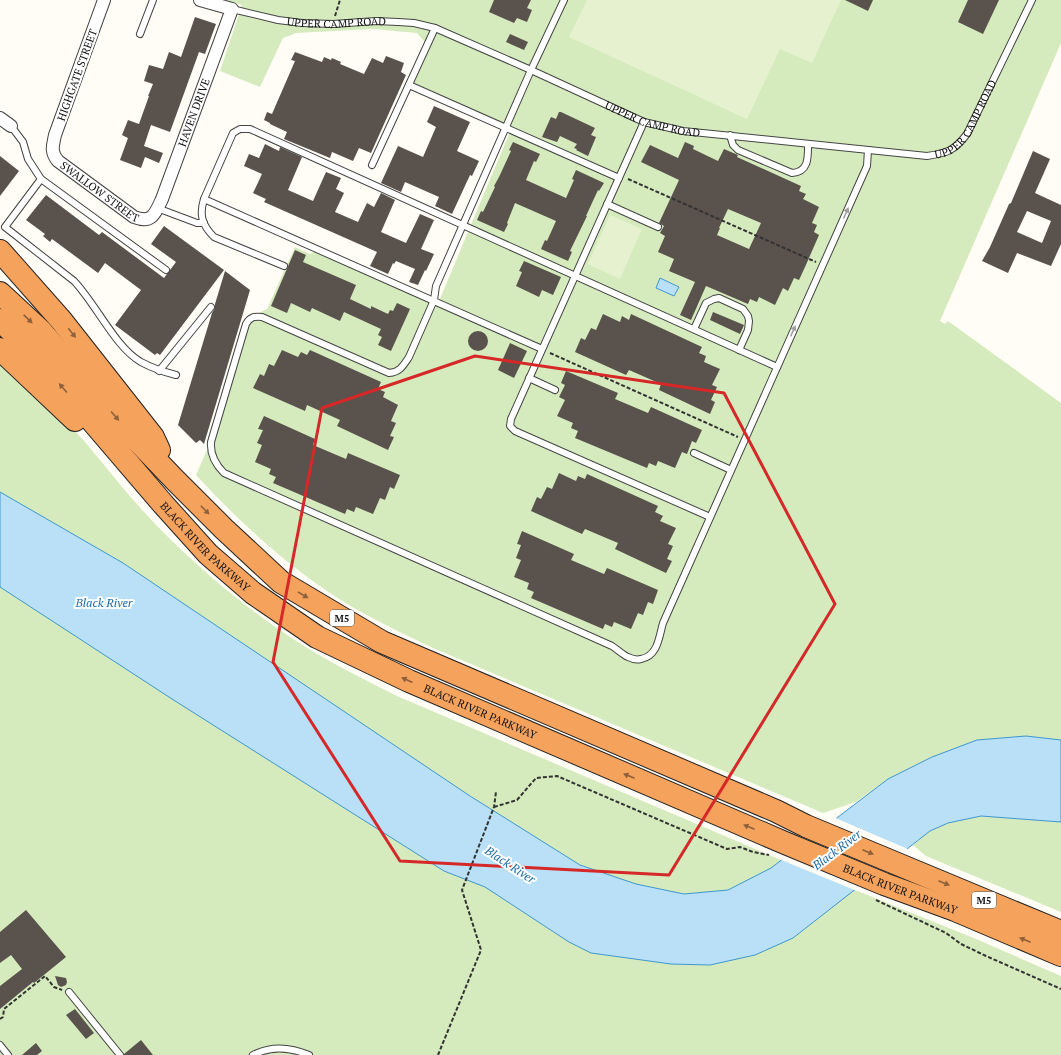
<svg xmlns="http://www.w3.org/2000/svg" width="1061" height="1055" viewBox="0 0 1061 1055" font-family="'PT Serif',serif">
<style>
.green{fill:#d5ebbd}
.pitch{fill:#e6f2cf}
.water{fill:#b9e0f7;stroke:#3f96cf}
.pier{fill:#fffdf5}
.building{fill:#5a524d;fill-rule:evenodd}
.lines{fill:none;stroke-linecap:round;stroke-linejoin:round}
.lane-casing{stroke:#444;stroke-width:8}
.street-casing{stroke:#444;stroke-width:14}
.highway-casing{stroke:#222;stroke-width:24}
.path{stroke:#333;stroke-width:2;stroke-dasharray:4 2;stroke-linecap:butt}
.lane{stroke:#fff;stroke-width:6}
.street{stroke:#fff;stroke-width:12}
.highway{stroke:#f5a25d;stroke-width:22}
.oneway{fill:#a0a0a0}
.oneway2{fill:#8e613b}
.marked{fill:none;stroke:#d62828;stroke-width:3;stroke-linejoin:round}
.labels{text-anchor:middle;stroke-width:4;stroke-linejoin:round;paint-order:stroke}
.shield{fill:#fff;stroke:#585858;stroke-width:1}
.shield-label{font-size:10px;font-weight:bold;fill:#111}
.street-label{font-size:11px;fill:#111;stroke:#fff}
.water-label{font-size:12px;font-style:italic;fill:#1768a6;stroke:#fff}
</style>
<rect width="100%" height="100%" fill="#fffdf5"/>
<g class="green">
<path d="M 225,0 L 1061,0 L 1061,43 L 940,321 L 945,324 L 948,321 L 1061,403 L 1061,740 L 1026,736 L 888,779 L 856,802 L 823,813 L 433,648 C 408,636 383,624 359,611 C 297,575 244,527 196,475 L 213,436 L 249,318 L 267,309 L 295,247 L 310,254 L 316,251 L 437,306 L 512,127 L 414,83 L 430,48 L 417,33 L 373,29 L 296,33 L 283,38 L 260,87 L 220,71 L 242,5 Z"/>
<path d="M 0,361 C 26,383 52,406 75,431 C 99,457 120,486 144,512 C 194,566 251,614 314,652 C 341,668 369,682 397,696 L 769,855 L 976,939 L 1061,976 L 1061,1055 L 0,1055 Z"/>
<polygon points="981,816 1061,822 1061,912 926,856 913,845 930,831 948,823"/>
</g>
<g class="pitch">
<polygon points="587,0 841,0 812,63 780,49 747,119 569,37"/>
<polygon points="610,215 642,229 620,279 588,264"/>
</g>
<g class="water">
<polygon points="660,278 679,287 674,296 656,288"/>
<polygon points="0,492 123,563 470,796 580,865 636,884 684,894 728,890 771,868 888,779 932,757 977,740 1026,736 1061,740 1061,822 981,816 948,823 930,831 793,938 755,955 710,965 671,964 591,953 569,942 485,887 444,871 172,699 0,587"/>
</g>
<polygon class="pier" points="833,817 910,850 857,891 779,859"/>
<g class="building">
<polygon points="494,0 531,0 527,8 532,10 527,22 517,18 514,23 489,12"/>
<polygon points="845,0 873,0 868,11"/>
<polygon points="968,0 999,0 983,34 958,22"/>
<polygon points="195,17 216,24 205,54 199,52 170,132 151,125 144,146 163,153 159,163 145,157 141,168 120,160 128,138 122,135 128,120 139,124 149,96 148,96 153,84 144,81 149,65 163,69 169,52 181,57"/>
<polygon points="510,34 528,42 524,50 506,42"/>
<polygon points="295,52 322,62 324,57 331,60 332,58 341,62 340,64 364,74 372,58 383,63 386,56 404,63 401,72 406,75 371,153 359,148 353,161 332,152 330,158 284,139 287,132 270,124 270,123 264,120 267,112 272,114 295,61 291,60"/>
<polygon points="434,106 470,122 457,151 479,161 472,176 470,175 452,214 435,206 439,197 405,182 401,192 381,183 398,146 423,157 436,127 427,122"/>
<polygon points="559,112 561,112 595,128 591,135 596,137 588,156 576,150 577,149 574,148 577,144 560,136 557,142 542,137 551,117 556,119"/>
<polygon points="513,142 540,154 536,162 534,161 526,180 566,198 574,180 572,179 576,170 604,183 599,191 598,190 586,216 587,216 570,251 572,252 568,261 541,249 545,240 547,241 556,221 515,203 507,223 508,224 504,232 477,220 481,211 483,212 495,187 494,186 499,177 511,151 509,150"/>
<path d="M 685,142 L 694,146 L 693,149 L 718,161 L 724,149 L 738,155 L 737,157 L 801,186 L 799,191 L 806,194 L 803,199 L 819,207 L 812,223 L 817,225 L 814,232 L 819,235 L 805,267 L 799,280 L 794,278 L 788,291 L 783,288 L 775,305 L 759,297 L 757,302 L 750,299 L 748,304 L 706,286 L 691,320 L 680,315 L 695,282 L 669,271 L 674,259 L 658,252 L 665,236 L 660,233 L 664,226 L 659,223 L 679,180 L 641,162 L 650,145 L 678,158 ZM 728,209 L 761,223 L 749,249 L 717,235 L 720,228 L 719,228 Z"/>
<polygon points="265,144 279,151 280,147 302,157 288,190 313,201 326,172 341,178 336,189 344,193 335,212 358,222 367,203 374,207 381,193 395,200 381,232 406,243 420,214 434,220 421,249 434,254 426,271 425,270 418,285 409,282 415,269 396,261 394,264 393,263 388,274 370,266 377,252 264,202 266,199 253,193 262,174 244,166 249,154 259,158"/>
<path d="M 1033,151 L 1050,159 L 1035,193 L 1061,205 L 1061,244 L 1051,266 L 1017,253 L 1008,273 L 982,261 L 990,247 L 1009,204 L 1011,203 ZM 1027,211 L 1051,221 L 1042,243 L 1017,232 Z"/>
<polygon points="0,156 19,171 0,196"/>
<polygon points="46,195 99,235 102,232 164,278 176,262 151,244 164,226 224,270 160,355 157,353 155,355 115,325 141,290 105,263 98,273 52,239 50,242 43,236 45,234 26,220"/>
<polygon points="295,250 306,255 303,262 356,285 350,299 371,309 371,306 388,314 390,310 393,311 397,303 410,309 391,351 378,345 382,337 378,335 381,329 344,312 340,321 312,308 310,312 291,303 287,313 271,306"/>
<polygon points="524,261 561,277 553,295 542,290 539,297 516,286 522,272 519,271"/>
<polygon points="225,271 250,290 204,444 200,440 196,443 178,425 212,313 215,308 215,304"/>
<polygon points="713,312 744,325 740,334 710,320"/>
<polygon points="603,314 620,322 622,316 629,320 631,314 702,347 699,353 706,356 704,362 720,369 712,385 717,387 711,400 715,402 710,414 659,390 661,384 629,370 626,375 575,352 581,338 585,340 591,328 596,330"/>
<circle cx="478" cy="341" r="10"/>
<polygon points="510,343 527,351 514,378 498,370"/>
<polygon points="282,350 298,357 301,352 307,355 310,350 381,382 378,389 385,392 383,397 398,405 391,421 396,423 390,436 394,437 388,450 337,426 340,420 307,405 305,411 253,388 260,374 264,376 269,364 274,366"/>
<polygon points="566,371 618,393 615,399 648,413 651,407 702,430 696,443 692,441 687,454 682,452 675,468 658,461 656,466 649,463 647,468 575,438 578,431 571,428 573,423 557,416 565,400 559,397 565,385 561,383"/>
<polygon points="264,416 315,439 313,445 346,459 348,453 400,475 394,489 390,487 385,500 380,498 373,514 356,507 354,512 347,509 345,514 273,483 276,477 269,474 271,469 255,462 262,445 257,443 263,430 258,429"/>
<polygon points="559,473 576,481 578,476 585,479 587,474 658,506 655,512 663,516 660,521 676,528 668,544 673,546 667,559 672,561 666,573 615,549 618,543 585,529 582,534 531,511 537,497 541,499 547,487 552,489"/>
<polygon points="522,531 574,554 571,560 604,574 607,568 658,590 653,604 648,602 643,615 638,613 631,629 614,622 612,627 605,624 603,629 531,598 534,592 527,589 529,583 514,577 521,560 516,558 521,545 517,544"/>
<polygon points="26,910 66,957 34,983 33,982 0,1009 0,986 22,969 11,955 0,963 0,932"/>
<polygon points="55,976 66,978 67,982 66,985 61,987 58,985"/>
<polygon points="75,1009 94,1033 86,1039 66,1015"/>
<polygon points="141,1040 153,1055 124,1055 124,1054"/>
<polygon points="36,1043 42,1051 37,1055 22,1055"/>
</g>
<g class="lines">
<defs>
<g id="lane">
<path d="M 564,0 L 531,70 L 436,286 L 434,300 L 409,357 C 403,366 400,372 389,373 L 262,317 C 254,316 250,317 246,324 L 211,442 C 210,455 215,464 224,473 L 612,646 C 618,650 623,655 628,657 C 632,659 637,660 641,659 C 658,656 659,637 663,623 L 867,166 L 868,150"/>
<path id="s1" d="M 232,9 L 278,20 L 302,23 L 333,24 L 376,21 L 398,22 L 414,23 L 435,28 L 531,70 L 644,122 L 683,131 L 927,156 C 947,153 954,151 967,134 L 1032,0"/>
<polyline points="140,34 153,0"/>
<polyline points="409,85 619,178"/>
<polyline points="644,122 511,419 510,426 515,431 710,517"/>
<path d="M 11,126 L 23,142 L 28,159 L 41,179 L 5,227 L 74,281 C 96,304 115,347 141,362 C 152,368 164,372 176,375"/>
<path d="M 730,135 L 733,145 L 738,150 L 792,173 C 809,172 808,157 808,144"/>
<polyline points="372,165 435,28"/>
<polyline points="41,179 166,270"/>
<polyline points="204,199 542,349"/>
<polyline points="607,204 658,227"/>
<polyline points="157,208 197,223 204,223"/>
<path d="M 284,266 L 214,237 C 202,225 199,215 204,199 L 233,133 L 240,129 L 250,129 L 777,367"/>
<polyline points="694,329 706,303 714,299 719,298 743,309 748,316 749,321 748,330 739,350"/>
<polyline points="159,371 211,307"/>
<polyline points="529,378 555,390"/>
<polyline points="694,453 731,470"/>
<polyline points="69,992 120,1055"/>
<polyline points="0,1045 8,1055"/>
<path d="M 253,1055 C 272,1045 290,1047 309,1055"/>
</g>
<g id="street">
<path id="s2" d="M 104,0 L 55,135 C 53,145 50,152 58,161 L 134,217 C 152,224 155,214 162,199 L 232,9 L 200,0"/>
<polyline points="0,118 11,126"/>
</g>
<g id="highway">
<polyline points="0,251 61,320 153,437 159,450"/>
<polyline points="0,293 40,330 131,434 174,479 224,529 281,582 382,642 776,811 806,826 1061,932"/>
<path id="s3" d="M 0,320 L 33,352 L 163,504 L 208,554 L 253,593 L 317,637 L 409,681 L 785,843 L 884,884 L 955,910 L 1061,955"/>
<polyline points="0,349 75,420"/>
</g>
</defs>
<use href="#lane" class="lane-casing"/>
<use href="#street" class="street-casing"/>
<use href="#highway" class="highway-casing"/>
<g class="path">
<polyline points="335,16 340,0"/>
<polyline points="628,179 816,262"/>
<polyline points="550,353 738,437"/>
<polyline points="494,807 517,800 536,778 557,776 727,849 740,847 753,852 769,855"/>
<polyline points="876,900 946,933 961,944 986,956 1061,989"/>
<polyline points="0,1019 3,1017 4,1009 45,976 54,987 62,990"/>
<polyline points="438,1055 481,950 462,890 494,807 496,792"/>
</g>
<use href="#lane" class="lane"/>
<use href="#street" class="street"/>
<use href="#highway" class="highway"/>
</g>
<defs><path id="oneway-solid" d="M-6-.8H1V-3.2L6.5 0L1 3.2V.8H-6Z"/></defs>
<g class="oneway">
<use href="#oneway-solid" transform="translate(846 213) rotate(-66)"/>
<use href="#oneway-solid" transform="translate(793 331) rotate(-66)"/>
</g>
<g class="oneway2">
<use href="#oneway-solid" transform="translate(28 319) rotate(43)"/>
<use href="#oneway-solid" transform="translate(72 333) rotate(52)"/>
<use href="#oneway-solid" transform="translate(63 388) rotate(-131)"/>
<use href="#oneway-solid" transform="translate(115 416) rotate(49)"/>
<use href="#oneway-solid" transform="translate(205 510) rotate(45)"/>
<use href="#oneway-solid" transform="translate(303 595) rotate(31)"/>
<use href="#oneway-solid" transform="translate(407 680) rotate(-155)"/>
<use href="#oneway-solid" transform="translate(629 776) rotate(-157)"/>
<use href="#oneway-solid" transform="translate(749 827) rotate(-157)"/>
<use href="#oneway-solid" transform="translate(868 852) rotate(23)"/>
<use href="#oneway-solid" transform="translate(944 883) rotate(23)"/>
<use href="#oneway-solid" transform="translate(1025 940) rotate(-157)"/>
</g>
<path class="marked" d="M 475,356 L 724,393 L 835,604 L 669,875 L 400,861 L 273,662 L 322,408 Z"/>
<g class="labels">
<g class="shield">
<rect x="330" y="610" width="24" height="16" rx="3"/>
<rect x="972" y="892" width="24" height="16" rx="3"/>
</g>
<g class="shield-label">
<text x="342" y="622">M5</text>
<text x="984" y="904">M5</text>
</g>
<g class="street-label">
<text dy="4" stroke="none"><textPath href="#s1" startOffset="106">UPPER CAMP ROAD</textPath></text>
<text transform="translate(77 75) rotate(-70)" y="4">HIGHGATE STREET</text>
<text dy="4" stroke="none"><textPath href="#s2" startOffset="397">HAVEN DRIVE</textPath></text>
<text dy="4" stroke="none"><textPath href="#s1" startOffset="777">UPPER CAMP ROAD</textPath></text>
<text dy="4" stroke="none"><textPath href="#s1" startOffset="442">UPPER CAMP ROAD</textPath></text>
<text dy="4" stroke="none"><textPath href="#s2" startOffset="223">SWALLOW STREET</textPath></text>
<text dy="4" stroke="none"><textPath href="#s3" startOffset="306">BLACK RIVER PARKWAY</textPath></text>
<text dy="4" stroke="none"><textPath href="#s3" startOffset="630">BLACK RIVER PARKWAY</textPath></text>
<text dy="4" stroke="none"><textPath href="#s3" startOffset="1086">BLACK RIVER PARKWAY</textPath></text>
</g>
<g class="water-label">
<text x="104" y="607">Black River</text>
<text transform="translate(837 850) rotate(-37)" y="4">Black River</text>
<text transform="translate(510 865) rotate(33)" y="4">Black River</text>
</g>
</g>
</svg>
